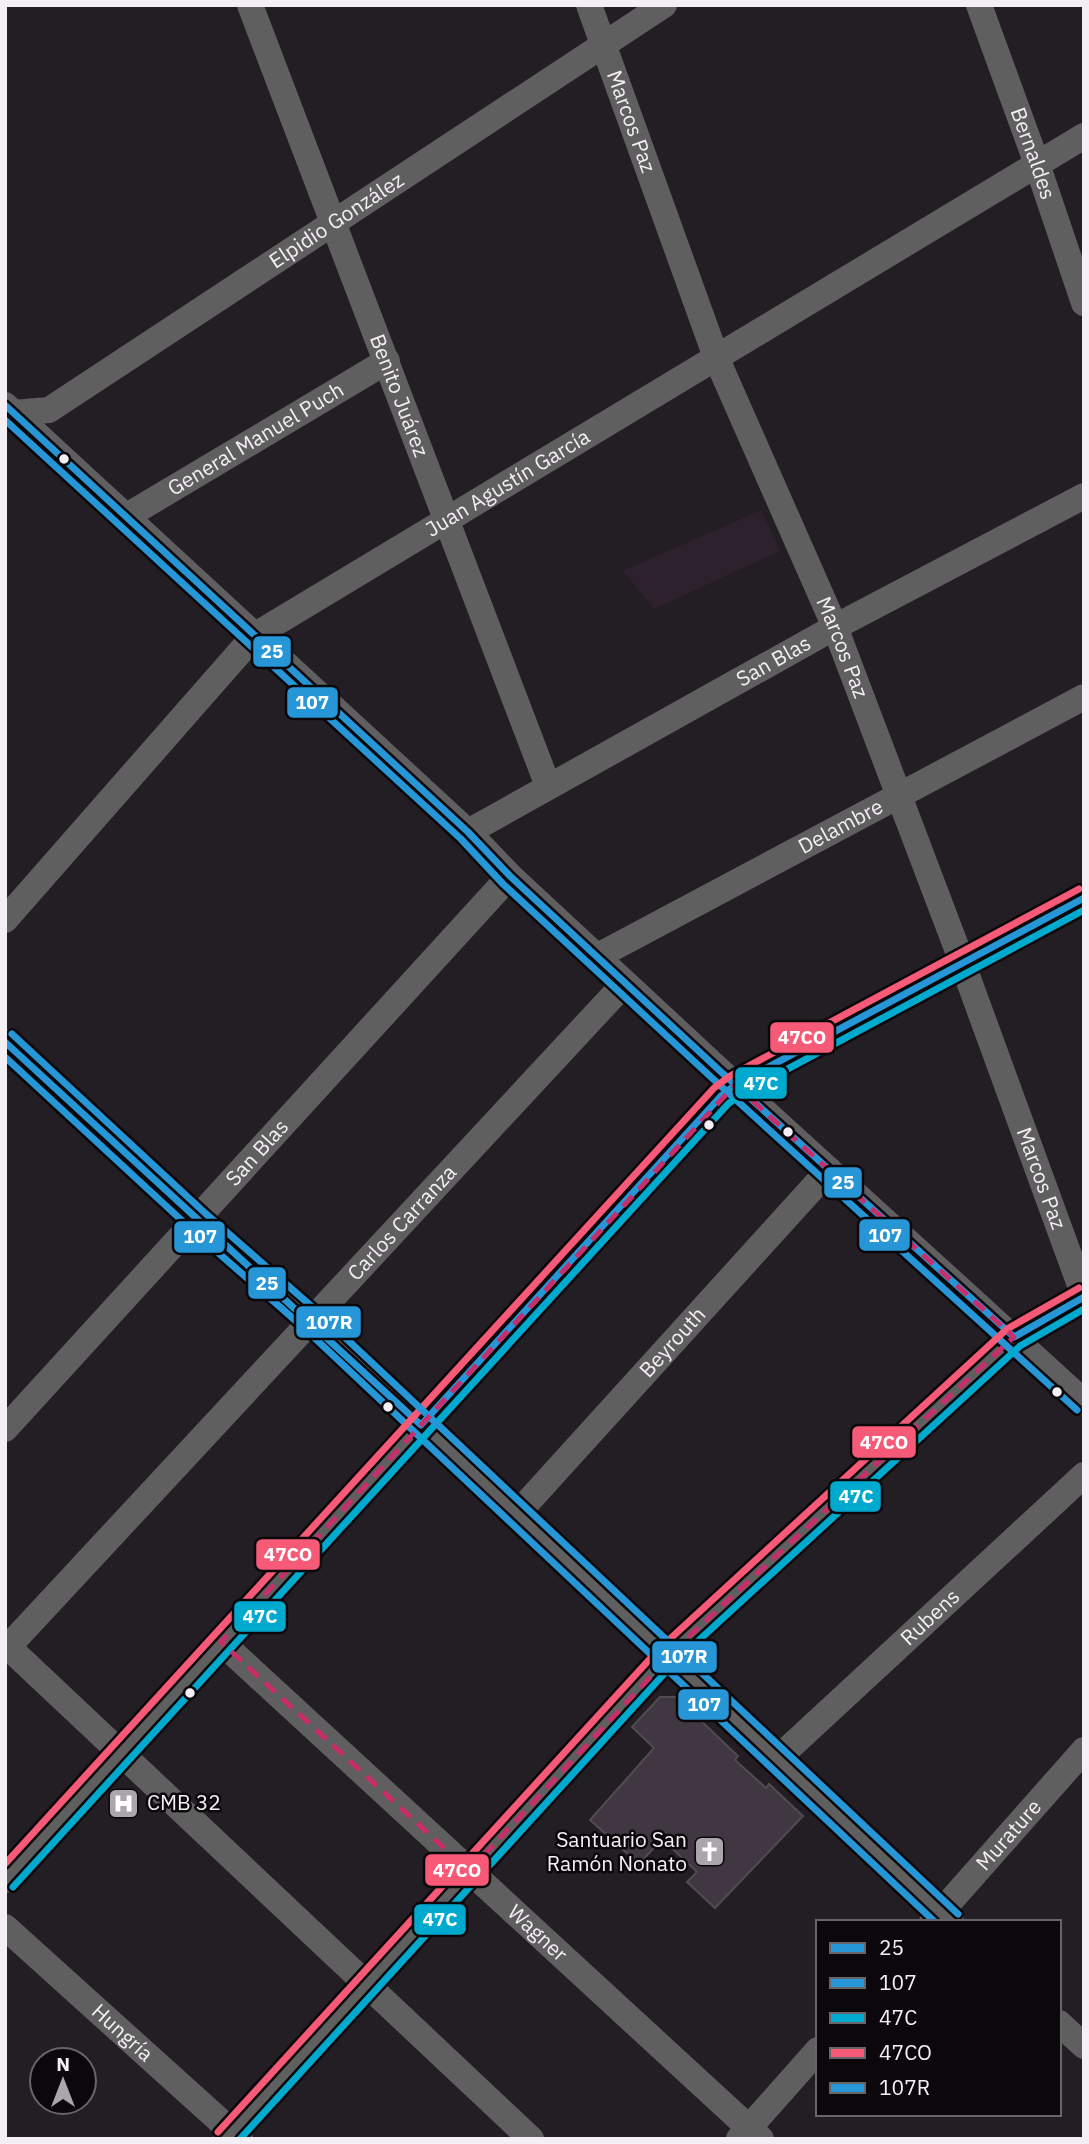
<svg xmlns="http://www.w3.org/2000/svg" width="1089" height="2144" viewBox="0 0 1089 2144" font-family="'IBM Plex Sans',sans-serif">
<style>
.built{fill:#2d212e}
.building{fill:#413743;stroke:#504c50;stroke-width:2}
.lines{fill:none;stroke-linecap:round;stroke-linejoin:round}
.minor{stroke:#605f60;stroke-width:26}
.bus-1-casing{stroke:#0b080c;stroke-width:12}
.bus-2-casing{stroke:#0b080c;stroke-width:12}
.bus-3-casing{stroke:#0b080c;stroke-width:12}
.bus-4-casing{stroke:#0b080c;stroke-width:12}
.bus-5-casing{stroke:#0b080c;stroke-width:12}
.bus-1{stroke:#2696d6;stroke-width:7}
.bus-2{stroke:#2696d6;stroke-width:7}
.bus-3{stroke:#00a9ce;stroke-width:7}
.bus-4{stroke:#f75a77;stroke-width:7}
.bus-5{stroke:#2696d6;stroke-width:7}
.marked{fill:none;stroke:#c72e6a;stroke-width:5;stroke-dasharray:14 9;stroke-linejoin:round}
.bus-dot{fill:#f4eff5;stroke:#0b080c;stroke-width:2.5}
.labels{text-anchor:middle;stroke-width:5;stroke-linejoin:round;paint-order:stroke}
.street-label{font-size:21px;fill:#f4eff5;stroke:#0b080c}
.poi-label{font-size:21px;fill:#f4eff5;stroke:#0b080c;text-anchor:start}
.line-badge{stroke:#0b080c;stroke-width:2.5}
.badge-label{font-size:19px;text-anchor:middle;font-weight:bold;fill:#fff}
</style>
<rect width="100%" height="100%" fill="#231e23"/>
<polygon class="built" points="761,510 780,551 654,609 623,571"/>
<polygon class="building" points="660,1697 676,1697 738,1756 735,1760 766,1788 769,1784 803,1816 715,1908 687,1882 697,1872 662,1839 639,1864 590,1820 654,1748 632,1727"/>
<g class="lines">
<g class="minor">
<path id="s1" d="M 250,5 L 548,786"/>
<path id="s2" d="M 589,5 L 716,357 L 835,627 L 962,962 L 1084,1296"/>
<path id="s3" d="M 979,5 L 1037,164 L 1084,303"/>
<polyline points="5,405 468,832 510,876 719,1070 1084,1402"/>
<path id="s4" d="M 7,418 L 14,413 L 49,410 L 664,5"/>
<path id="s5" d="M 127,516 L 387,361"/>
<path id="s6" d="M 468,832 L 835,627 L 1084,496"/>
<path id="s7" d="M 5,920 L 254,636 L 1084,136"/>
<path id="s8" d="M 598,956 L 1084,697"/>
<polyline points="5,1042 198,1221 311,1320 951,1922"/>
<path id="s9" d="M 5,1429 L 510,876"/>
<path id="s10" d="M 516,1515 L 829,1170"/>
<path id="s11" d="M 221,1642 L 761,2139"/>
<polyline points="5,1644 531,2139"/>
<path id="s12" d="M 8,1647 L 625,983"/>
<path id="s13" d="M 776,1760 L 1084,1475"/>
<polyline points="5,1880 721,1096 735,1085 1084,898"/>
<path id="s14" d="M 932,1922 L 1084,1750"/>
<path id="s15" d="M 5,1927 L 240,2139"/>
<polyline points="1059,2023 1084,2046"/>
<polyline points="226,2139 666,1657 1014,1337 1084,1297"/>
<polyline points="739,2139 818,2050"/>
</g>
<defs>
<g id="bus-1">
<polyline points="5,405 468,832 510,876 719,1070 1014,1337 1084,1297"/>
<polyline points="5,1042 421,1425 721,1096 735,1085 1084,898"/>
</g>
<g id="bus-2">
<polyline points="5,420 461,839 503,884 712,1078 1077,1410"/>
<polyline points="5,1057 191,1229 304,1328 935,1922"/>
</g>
<g id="bus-3">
<polyline points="13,1887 728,1104 741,1094 1084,910"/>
<polyline points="240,2139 673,1664 1020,1346 1084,1309"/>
</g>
<g id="bus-4">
<polyline points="5,1864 714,1088 730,1076 1079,889"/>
<polyline points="218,2132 659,1649 1007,1329 1079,1288"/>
</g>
<polyline id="bus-5" points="12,1034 205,1213 318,1312 958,1914"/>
</defs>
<use href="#bus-1" class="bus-1-casing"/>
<use href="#bus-2" class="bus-2-casing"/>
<use href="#bus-3" class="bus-3-casing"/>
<use href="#bus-4" class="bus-4-casing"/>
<use href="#bus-5" class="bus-5-casing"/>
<use href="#bus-1" class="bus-1"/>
<use href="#bus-2" class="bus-2"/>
<use href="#bus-3" class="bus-3"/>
<use href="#bus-4" class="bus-4"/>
<use href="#bus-5" class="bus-5"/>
</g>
<path class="marked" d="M 735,1085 L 1014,1337 L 686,1639 L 469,1871 L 221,1642 Z"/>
<defs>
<symbol id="hospital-square" viewBox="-11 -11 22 22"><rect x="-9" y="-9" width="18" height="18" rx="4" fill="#aba6ac" stroke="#0b080c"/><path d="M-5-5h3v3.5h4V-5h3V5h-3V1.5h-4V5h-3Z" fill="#fff"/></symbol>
<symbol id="church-square" viewBox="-11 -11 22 22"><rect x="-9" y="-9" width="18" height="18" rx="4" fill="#aba6ac" stroke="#0b080c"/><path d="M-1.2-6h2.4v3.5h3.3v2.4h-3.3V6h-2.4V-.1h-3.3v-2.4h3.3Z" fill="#fff"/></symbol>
</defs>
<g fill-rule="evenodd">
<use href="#hospital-square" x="106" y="1786" width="35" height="35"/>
<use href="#church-square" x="692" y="1834" width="35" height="35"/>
</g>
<g class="bus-dot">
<circle cx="64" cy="459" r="6"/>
<circle cx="709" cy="1125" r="6"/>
<circle cx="788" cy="1132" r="6"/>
<circle cx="1057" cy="1392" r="6"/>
<circle cx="388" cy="1407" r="6"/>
<circle cx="190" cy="1693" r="6"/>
</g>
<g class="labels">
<g class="street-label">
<text dy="7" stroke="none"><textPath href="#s2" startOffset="124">Marcos Paz</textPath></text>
<text dy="7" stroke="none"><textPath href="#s3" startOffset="158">Bernaldes</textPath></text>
<text dy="7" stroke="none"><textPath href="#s4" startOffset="388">Elpidio González</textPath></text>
<text dy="7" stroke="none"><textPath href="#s1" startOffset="418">Benito Juárez</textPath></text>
<text dy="7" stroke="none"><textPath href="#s5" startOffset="150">General Manuel Puch</textPath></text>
<text dy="7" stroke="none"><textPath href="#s7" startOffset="674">Juan Agustín García</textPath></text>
<text dy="7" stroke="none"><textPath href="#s2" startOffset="691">Marcos Paz</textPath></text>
<text dy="7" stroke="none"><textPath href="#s6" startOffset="350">San Blas</textPath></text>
<text dy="7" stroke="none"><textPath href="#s8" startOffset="275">Delambre</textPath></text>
<text dy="7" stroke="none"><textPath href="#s9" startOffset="374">San Blas</textPath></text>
<text dy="7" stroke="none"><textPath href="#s2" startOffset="1258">Marcos Paz</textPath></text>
<text dy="7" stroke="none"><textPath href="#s12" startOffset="579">Carlos Carranza</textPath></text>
<text dy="7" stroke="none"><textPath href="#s10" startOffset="233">Beyrouth</textPath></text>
<text dy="7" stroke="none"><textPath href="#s13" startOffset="210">Rubens</textPath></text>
<text dy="7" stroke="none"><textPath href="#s14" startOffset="116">Murature</textPath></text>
<text dy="7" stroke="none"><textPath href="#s11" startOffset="430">Wagner</textPath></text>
<text dy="7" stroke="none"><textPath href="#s15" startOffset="158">Hungría</textPath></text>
</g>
<g class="poi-label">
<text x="147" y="1810">CMB 32</text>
<text x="687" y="1847" text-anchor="end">Santuario San<tspan x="687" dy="24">Ramón Nonato</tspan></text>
</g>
</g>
<g class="line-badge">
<rect x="252" y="635" width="40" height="33" rx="7" fill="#2696d6"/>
<rect x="286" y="686" width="53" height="33" rx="7" fill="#2696d6"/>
<rect x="769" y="1021" width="66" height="33" rx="7" fill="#f75a77"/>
<rect x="734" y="1066" width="54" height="34" rx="7" fill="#00a9ce"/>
<rect x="823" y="1166" width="40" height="33" rx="7" fill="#2696d6"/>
<rect x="858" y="1218" width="53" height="34" rx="7" fill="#2696d6"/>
<rect x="173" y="1220" width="53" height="34" rx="7" fill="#2696d6"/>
<rect x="247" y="1266" width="40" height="34" rx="7" fill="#2696d6"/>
<rect x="295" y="1305" width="67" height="34" rx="7" fill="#2696d6"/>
<rect x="851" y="1425" width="66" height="34" rx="7" fill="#f75a77"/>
<rect x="829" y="1480" width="53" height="33" rx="7" fill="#00a9ce"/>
<rect x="255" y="1538" width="66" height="33" rx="7" fill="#f75a77"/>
<rect x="233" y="1600" width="54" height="33" rx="7" fill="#00a9ce"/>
<rect x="651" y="1640" width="67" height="34" rx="7" fill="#2696d6"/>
<rect x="677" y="1688" width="53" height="33" rx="7" fill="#2696d6"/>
<rect x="424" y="1853" width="66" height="34" rx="7" fill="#f75a77"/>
<rect x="413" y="1903" width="54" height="33" rx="7" fill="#00a9ce"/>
</g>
<g class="badge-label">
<text x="272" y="658">25</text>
<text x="312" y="709">107</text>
<text x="802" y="1044">47CO</text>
<text x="761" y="1090">47C</text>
<text x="843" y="1189">25</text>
<text x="885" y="1242">107</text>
<text x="200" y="1243">107</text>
<text x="267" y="1290">25</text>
<text x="329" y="1329">107R</text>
<text x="884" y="1449">47CO</text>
<text x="856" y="1503">47C</text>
<text x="288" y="1561">47CO</text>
<text x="260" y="1623">47C</text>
<text x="684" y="1663">107R</text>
<text x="704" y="1711">107</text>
<text x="457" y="1877">47CO</text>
<text x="440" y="1926">47C</text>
</g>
<rect width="1089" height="2144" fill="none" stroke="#f4eff5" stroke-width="14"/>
<rect x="816" y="1920" width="245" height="196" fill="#0b080c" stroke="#686469" stroke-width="2"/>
<rect x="830" y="1943" width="35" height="10" fill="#2696d6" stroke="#686469" stroke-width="2"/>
<text x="879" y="1955" font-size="21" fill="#f4eff5">25</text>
<rect x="830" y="1978" width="35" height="10" fill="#2696d6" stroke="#686469" stroke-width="2"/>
<text x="879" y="1990" font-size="21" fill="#f4eff5">107</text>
<rect x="830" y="2013" width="35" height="10" fill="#00a9ce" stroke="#686469" stroke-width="2"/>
<text x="879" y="2025" font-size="21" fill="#f4eff5">47C</text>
<rect x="830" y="2048" width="35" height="10" fill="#f75a77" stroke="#686469" stroke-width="2"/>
<text x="879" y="2060" font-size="21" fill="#f4eff5">47CO</text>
<rect x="830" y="2083" width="35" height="10" fill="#2696d6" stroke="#686469" stroke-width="2"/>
<text x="879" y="2095" font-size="21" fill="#f4eff5">107R</text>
<g transform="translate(63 2081)"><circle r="33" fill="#0b080c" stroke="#686469" stroke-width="2"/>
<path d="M0-5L12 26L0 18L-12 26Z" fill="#aba6ac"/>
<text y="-10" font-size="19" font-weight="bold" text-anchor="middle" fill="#f4eff5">N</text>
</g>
</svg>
